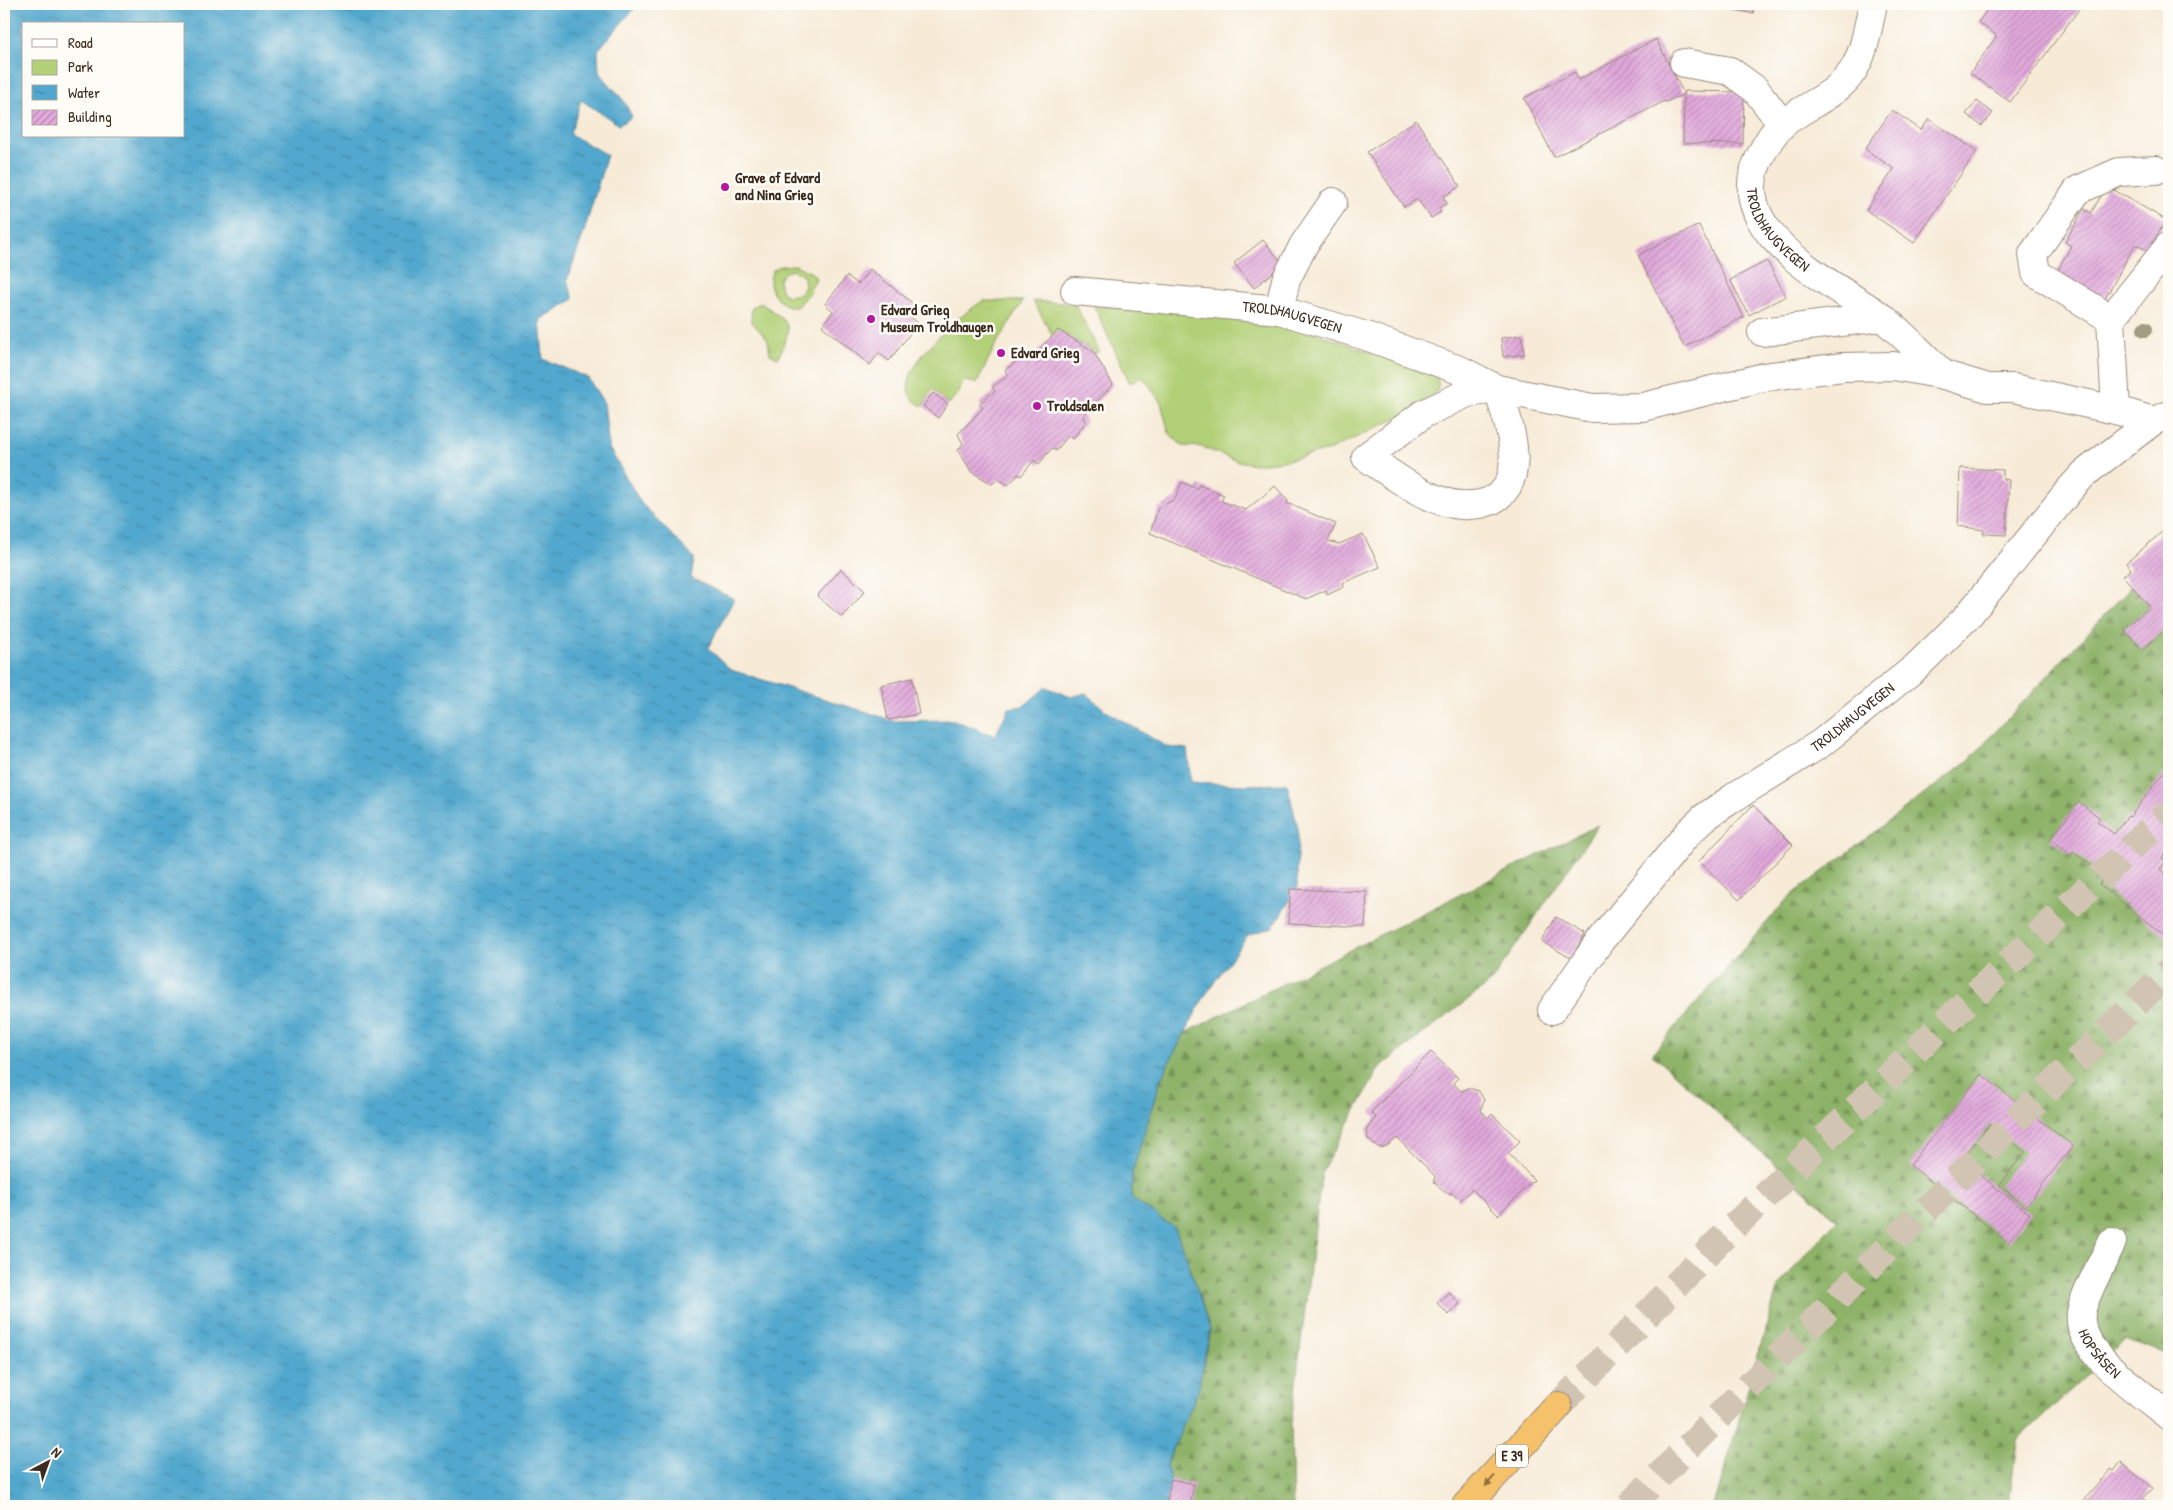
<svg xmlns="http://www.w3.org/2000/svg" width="2173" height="1510" viewBox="0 0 2173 1510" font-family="'Patrick Hand',sans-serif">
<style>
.green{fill:#b2d077;stroke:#767d4a;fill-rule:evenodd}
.forest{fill:url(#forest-firs);stroke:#646e43}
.water{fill:url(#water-ripples);stroke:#466876;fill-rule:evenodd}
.building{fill:url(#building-hatch)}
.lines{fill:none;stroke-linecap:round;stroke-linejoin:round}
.highway-tunnel{stroke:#d1c4b3;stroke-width:28;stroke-dasharray:28 14;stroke-linecap:butt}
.minor-casing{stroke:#998a7b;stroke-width:30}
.highway-casing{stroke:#998a7b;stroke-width:30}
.minor{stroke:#fff;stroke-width:28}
.highway{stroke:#f5c16b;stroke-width:28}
.tree{fill:#a39c81}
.oneway{fill:#8f6e41}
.poi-dot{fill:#b5179e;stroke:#fdfcf7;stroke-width:2}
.labels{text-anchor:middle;stroke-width:5;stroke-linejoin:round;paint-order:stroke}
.shield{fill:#fdfcf7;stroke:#75695f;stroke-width:1}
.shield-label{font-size:14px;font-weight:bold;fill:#3b2a1e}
.poi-label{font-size:15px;font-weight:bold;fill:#3b2a1e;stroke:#fdfcf7;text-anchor:start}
.street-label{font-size:15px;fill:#3b2a1e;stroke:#fdfcf7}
</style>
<defs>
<pattern id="forest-firs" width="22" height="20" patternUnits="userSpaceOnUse" patternTransform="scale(1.25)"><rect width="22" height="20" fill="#8db268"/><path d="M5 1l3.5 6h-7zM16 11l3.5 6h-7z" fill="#749155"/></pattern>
<pattern id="water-ripples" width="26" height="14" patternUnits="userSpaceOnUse" patternTransform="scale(1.25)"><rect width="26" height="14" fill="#51a7cd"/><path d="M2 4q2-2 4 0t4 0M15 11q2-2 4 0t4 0" fill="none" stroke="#4488a6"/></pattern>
<pattern id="building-hatch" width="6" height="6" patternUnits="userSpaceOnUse" patternTransform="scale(1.25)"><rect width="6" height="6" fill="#e1a8db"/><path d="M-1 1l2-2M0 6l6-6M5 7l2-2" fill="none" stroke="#b889b1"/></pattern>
</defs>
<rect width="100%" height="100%" fill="#fdfcf7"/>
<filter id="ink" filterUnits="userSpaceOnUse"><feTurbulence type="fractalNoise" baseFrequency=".02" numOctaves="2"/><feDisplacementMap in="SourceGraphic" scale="10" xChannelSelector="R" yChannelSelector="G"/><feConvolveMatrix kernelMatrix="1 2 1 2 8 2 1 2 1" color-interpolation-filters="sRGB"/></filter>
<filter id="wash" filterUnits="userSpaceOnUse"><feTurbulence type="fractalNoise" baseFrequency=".0096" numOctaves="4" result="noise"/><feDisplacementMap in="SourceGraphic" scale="20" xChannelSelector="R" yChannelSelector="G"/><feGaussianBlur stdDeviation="1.12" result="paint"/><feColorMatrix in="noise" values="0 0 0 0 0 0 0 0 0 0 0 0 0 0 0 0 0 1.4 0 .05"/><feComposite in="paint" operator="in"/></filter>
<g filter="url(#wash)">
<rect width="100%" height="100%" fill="#f7ebd8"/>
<g class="green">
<path d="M 795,265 L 812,273 L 816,278 C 812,287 804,304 795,307 C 790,308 788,306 784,304 C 772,295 766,284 773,270 L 780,266 ZM 793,270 L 804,277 L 805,287 L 800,294 L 788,296 L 781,291 L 779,279 L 785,272 Z"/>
<path d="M 983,301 L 1023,301 L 995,346 L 977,383 L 963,381 L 959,393 L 948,404 L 932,389 L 923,406 C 874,386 961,313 983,301 Z"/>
<polygon points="1033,301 1075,304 1099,351 1095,354 1093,351 1059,331 1053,336"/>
<path d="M 761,303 C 793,326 793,322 778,358 L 770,354 L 768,340 L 751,321 L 752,307 Z"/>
<path d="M 1094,306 L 1235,315 L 1302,328 L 1432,374 C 1438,379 1440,383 1437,391 L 1411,411 L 1330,450 L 1284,461 L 1255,464 L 1237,461 L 1202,447 L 1183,446 L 1176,440 L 1169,433 L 1161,403 L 1149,385 L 1141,377 L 1130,383 Z"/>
</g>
<g class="forest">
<polygon points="2169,546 2169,1355 2125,1339 2017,1441 2009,1506 1714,1506 1778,1286 1837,1220 1652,1054 1788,898 1968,761"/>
<polygon points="1598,825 1492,981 1380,1067 1322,1171 1291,1423 1293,1506 1179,1506 1166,1465 1198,1391 1210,1330 1190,1267 1175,1228 1132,1199 1132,1173 1161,1078 1185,1033"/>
</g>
<path class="water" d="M 4,4 L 638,4 L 598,50 L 599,72 L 624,101 L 632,117 L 619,125 L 581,100 L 570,134 L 607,155 L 583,235 L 567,280 L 574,299 L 540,320 L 543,359 L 588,378 L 604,403 L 609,448 L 641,503 L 694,558 L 691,578 L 734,599 L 708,648 L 731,670 L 895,721 L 954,720 L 995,736 L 1009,708 L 1024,706 L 1046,687 L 1071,697 L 1086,693 L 1106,711 L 1167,747 L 1187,749 L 1191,782 L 1246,785 L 1287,784 L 1298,828 L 1297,889 L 1273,927 L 1248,935 L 1204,997 L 1161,1078 L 1132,1173 L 1132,1199 L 1175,1228 L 1190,1267 L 1210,1330 L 1198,1391 L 1166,1465 L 1179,1506 L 4,1506 ZM 24,24 L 184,24 L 184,136 L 24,136 Z"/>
<g id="blocks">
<g class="building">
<polygon points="1711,4 1755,4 1753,14"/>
<polygon points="1981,4 2083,4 2010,102 1970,73 1997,36 1978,22 1988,9"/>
<polygon points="1656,39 1684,94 1666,102 1665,101 1554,157 1524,98 1575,72 1578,80"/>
<polygon points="1684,91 1744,92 1743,144 1683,143"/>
<polygon points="1977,101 1993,113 1982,126 1966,114"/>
<polygon points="1892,110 1921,130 1929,119 1977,151 1914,243 1866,210 1894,169 1865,149"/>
<polygon points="1416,120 1460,186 1443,197 1447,203 1439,208 1441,212 1431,218 1417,199 1404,207 1367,152"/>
<polygon points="2107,186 2166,220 2148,251 2135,244 2104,301 2056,273 2071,246 2065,242 2084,209 2091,213"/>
<polygon points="1699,225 1744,317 1684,347 1638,255"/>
<polygon points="1263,240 1283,264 1254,288 1234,263"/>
<polygon points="1767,261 1786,296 1749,315 1730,280"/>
<polygon points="870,269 916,306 909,316 918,323 889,361 879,353 870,365 822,326 833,311 825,304 847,276 858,284"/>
<polygon points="1058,330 1093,351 1113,385 1083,416 1086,421 1073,439 1068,436 1056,451 1052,448 1039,464 1034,460 1021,476 1019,474 1008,485 998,479 992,484 971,471 958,450 963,444 958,434 983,408 979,404 995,391 992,387 1008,375 1005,370 1022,357 1028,361"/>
<polygon points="1522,335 1524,354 1503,357 1501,338"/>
<polygon points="933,393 948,404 938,418 923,406"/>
<polygon points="1960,468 2003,470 2003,479 2009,480 2006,535 1983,534 1984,530 1958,526"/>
<polygon points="1182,482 1197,489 1199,485 1224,495 1221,501 1246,510 1275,486 1288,501 1287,503 1336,524 1328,541 1339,544 1363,534 1380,567 1343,583 1344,587 1327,595 1326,590 1306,599 1150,533 1158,508 1175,499"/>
<polygon points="2169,526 2169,626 2142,650 2124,629 2150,607 2123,576 2131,569 2126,563"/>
<polygon points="841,569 865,591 842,617 817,596"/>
<polygon points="912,678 919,714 888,720 881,685"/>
<polygon points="2169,766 2169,848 2162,858 2166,861 2160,869 2169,876 2169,933 2166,937 2099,884 2105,877 2074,852 2071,855 2050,839 2079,802 2100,818 2097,821 2114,834 2128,816 2130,817"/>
<polygon points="1753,805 1793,845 1739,900 1699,861"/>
<polygon points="1290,889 1367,892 1365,927 1289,923"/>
<polygon points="1556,917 1585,934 1571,958 1542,942"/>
<polygon points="1431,1052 1458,1078 1453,1083 1461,1091 1469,1088 1479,1091 1484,1100 1481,1110 1488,1118 1492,1114 1520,1141 1508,1153 1534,1180 1498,1215 1472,1189 1460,1201 1452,1193 1446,1193 1434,1182 1435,1176 1397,1138 1387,1146 1381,1148 1373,1144 1368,1139 1367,1129 1376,1117 1371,1112"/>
<polygon points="1981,1074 2073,1146 2025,1207 1999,1185 2025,1152 1990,1124 1961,1160 2030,1214 2008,1242 1910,1165"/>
<polygon points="1449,1292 1460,1304 1449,1315 1437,1303"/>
<polygon points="2121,1462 2152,1488 2143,1498 2153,1506 2079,1506 2111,1469 2114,1471"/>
<polygon points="1171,1479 1194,1484 1190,1506 1166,1506"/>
</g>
</g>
</g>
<g filter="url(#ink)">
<use href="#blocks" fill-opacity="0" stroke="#998a7b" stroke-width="1"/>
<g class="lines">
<g class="highway-tunnel">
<polyline points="1558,1406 1720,1240 1928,1039 2169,812"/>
<polyline points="1629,1506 2016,1120 2169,971"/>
</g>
<defs>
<g id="minor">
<path id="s1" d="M 1873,4 C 1868,26 1865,53 1852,72 C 1836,96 1804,106 1783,124 C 1771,134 1764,148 1758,161 C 1725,234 1835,284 1880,316 C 1901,331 1924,357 1944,375"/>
<polyline points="1684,63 1730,71 1756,90 1782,124"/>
<path id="s2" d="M 1075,291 L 1279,310 L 1366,336 L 1462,371 L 1497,389 C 1510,423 1534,493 1480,504 C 1467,506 1455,506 1442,501 C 1415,492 1390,473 1366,457 L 1423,414 L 1467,393 L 1497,389 L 1592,408 L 1643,407 L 1764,377 L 1843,367 L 1894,366 L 1944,375 L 1988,388 L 2013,388 L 2116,410 L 2153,421 L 2169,415"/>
<polyline points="1279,310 1286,280 1303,246 1333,202"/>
<polyline points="2111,319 2036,273 2033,254 2078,190 2119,172 2156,170"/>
<polyline points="1762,332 1882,317"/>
<polyline points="2116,410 2111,319 2169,246"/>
<path id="s3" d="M 1552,1010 L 1600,941 L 1688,833 L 1705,817 L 1733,798 L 1820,744 L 1916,667 L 1967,617 L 2071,488 L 2085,473 L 2153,421"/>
<path id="s4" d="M 2112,1242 C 2102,1263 2089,1286 2082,1308 C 2070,1349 2142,1393 2169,1416"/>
</g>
<polyline id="highway" points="1466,1506 1558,1406"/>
</defs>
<use href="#minor" class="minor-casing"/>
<use href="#highway" class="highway-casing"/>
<use href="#minor" class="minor"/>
<use href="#highway" class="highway"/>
</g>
<circle class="tree" cx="2145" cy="329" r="8"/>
<defs><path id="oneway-solid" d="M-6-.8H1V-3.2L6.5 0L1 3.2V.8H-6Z" transform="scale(1.25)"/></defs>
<use class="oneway" href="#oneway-solid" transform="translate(1490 1481) rotate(132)"/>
</g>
<g class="poi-dot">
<circle cx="725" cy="187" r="5"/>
<circle cx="871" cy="319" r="5"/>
<circle cx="1001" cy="353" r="5"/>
<circle cx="1037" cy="406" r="5"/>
</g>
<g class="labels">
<rect class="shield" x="1496" y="1444.5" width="32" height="23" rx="4"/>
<g class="shield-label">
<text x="1512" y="1461">E 39</text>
</g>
<g class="poi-label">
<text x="735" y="183">Grave of Edvard<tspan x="735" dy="17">and Nina Grieg</tspan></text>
<text x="881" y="315">Edvard Grieg<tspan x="881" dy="17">Museum Troldhaugen</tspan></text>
<text x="1011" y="358">Edvard Grieg</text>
<text x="1047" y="411">Troldsalen</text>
</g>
<g class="street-label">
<text dy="5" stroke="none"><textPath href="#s1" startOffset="282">TROLDHAUGVEGEN</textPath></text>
<text dy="5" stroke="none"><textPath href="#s2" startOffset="219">TROLDHAUGVEGEN</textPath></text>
<text dy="5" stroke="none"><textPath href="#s3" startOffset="425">TROLDHAUGVEGEN</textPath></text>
<text dy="5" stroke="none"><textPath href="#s4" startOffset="124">HOPSÅSEN</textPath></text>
</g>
</g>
<rect width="2173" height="1510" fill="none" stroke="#fdfcf7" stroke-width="20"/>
<rect x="22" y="22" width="162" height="115" fill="#fdfcf7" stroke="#afa8a0"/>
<rect x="32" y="39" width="25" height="8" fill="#ffffff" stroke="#afa8a0"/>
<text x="68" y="48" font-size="15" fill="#3b2a1e">Road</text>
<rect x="32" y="60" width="25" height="15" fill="#b2d077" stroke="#afa8a0"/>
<text x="68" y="72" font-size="15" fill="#3b2a1e">Park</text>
<rect x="32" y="85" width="25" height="15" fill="url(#water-ripples)" stroke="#afa8a0"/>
<text x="68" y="98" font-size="15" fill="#3b2a1e">Water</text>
<rect x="32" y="110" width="25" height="15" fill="url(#building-hatch)" stroke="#afa8a0"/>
<text x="68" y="122" font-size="15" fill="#3b2a1e">Building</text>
<g transform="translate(48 1462) rotate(41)" stroke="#fdfcf7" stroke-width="4" paint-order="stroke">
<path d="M0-4L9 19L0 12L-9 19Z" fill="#3b2a1e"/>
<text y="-8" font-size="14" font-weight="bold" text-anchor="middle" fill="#3b2a1e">N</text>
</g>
</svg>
